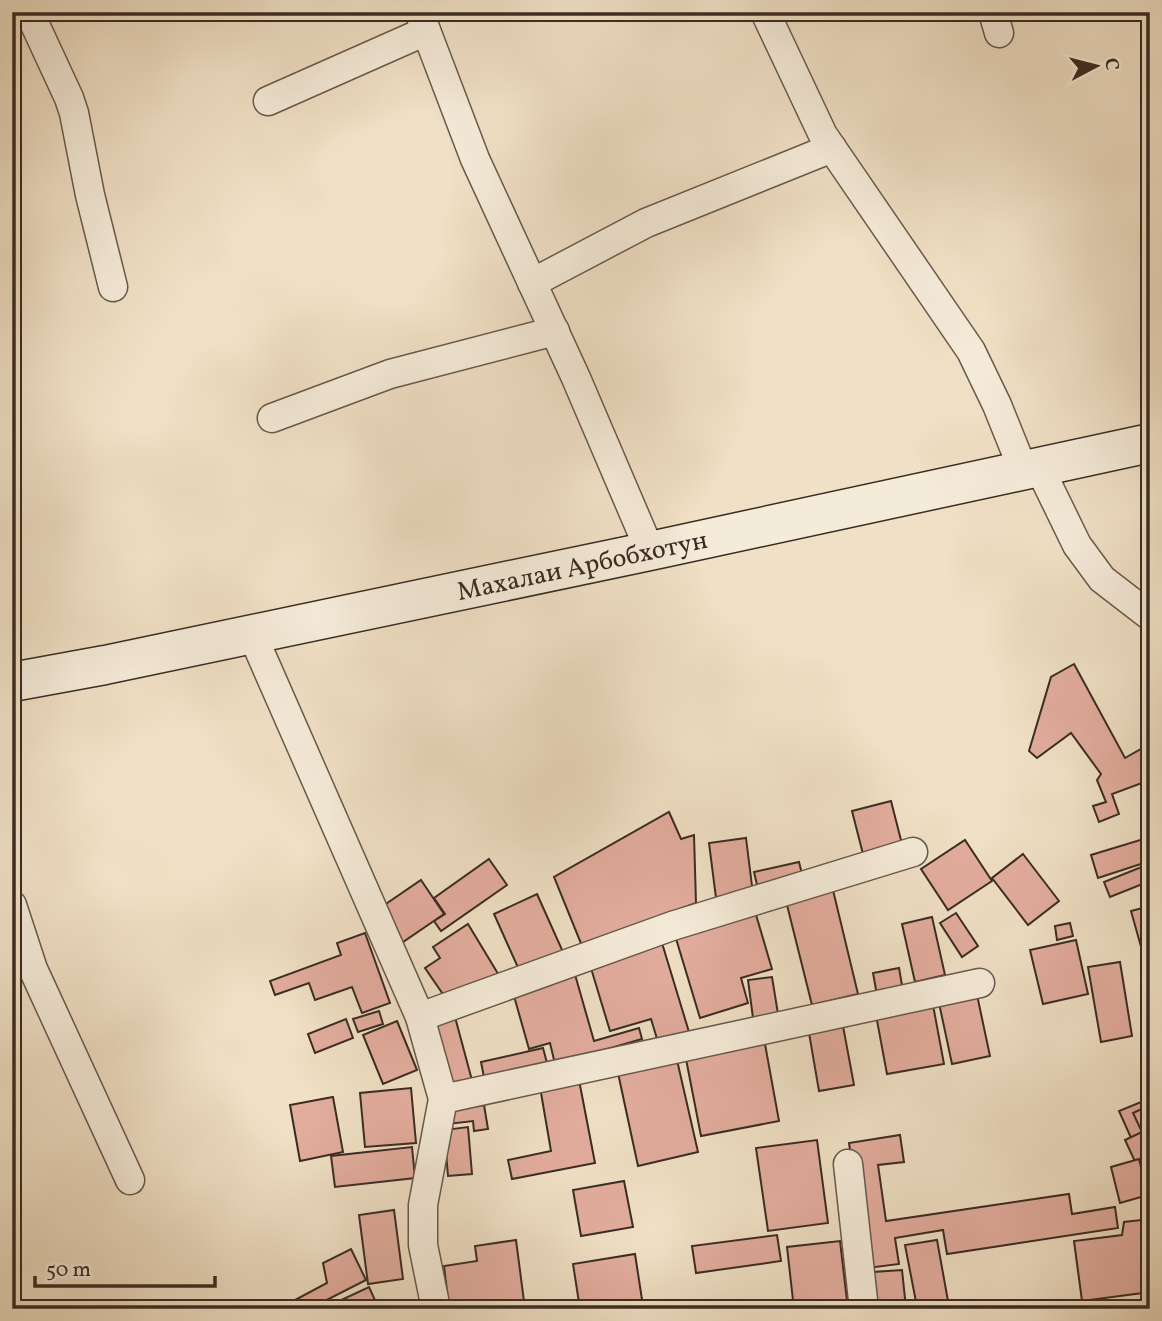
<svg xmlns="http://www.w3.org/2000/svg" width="1162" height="1321" viewBox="0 0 1162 1321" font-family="Vollkorn,serif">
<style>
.building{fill:#e3ad9e;stroke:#3a2c23;stroke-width:2}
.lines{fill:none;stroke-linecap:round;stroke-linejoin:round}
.street-casing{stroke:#68594c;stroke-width:31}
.secondary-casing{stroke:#3a2c23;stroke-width:41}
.street{stroke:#f5ebd9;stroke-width:28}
.secondary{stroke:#f5ebd9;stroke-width:38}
.labels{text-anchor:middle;stroke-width:6;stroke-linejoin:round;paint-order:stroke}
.street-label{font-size:26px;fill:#3a2c23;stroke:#f5ebd9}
</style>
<rect width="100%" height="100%" fill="#f0e0c5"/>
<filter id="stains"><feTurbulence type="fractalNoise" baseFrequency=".00286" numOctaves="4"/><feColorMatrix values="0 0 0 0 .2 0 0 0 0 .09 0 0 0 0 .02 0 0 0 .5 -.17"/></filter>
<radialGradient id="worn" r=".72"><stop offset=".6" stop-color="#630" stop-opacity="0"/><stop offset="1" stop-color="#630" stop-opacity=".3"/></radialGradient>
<g class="building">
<polygon points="1074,664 1125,758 1141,749 1150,756 1150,780 1112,794 1119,814 1099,822 1093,806 1106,802 1097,780 1101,774 1071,733 1037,758 1029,751 1051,677"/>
<polygon points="891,801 902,844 863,854 852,811"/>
<polygon points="669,812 681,839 694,835 696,903 582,946 554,877"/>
<polygon points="1150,837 1150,861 1098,878 1091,855"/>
<polygon points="746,838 753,894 716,898 709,843"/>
<polygon points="965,840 992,881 948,910 921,869"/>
<polygon points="1023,854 1059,901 1028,925 992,878"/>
<polygon points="489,859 507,885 441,931 434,921 445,914 434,898"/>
<polygon points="799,862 803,878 758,889 754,872"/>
<polygon points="1149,864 1150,881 1110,897 1104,882"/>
<polygon points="421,880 444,914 403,942 380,908"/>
<polygon points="832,886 858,994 812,1005 785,897"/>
<polygon points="537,894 563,952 520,972 494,914"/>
<polygon points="1150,906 1150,959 1145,961 1131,911"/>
<polygon points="754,908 772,969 741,978 748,1003 700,1018 674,932"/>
<polygon points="956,913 978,946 962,957 940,923"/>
<polygon points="932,917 945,975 915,982 902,924"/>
<polygon points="1070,923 1073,936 1057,940 1055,926"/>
<polygon points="468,924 503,982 449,1003 425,968 440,958 433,947"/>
<polygon points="365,933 390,1003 362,1013 352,987 315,1000 309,983 275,995 270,981 341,955 337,943"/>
<polygon points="1076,940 1088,994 1043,1004 1030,950"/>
<polygon points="662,943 689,1032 658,1042 651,1019 610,1031 590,965"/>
<polygon points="1120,962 1132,1036 1101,1042 1088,967"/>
<polygon points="899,968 903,991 877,995 873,973"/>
<polygon points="574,971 594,1041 639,1028 642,1039 555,1064 550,1043 529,1049 512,989"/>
<polygon points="772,977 778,1014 753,1018 748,980"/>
<polygon points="977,995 990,1056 952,1064 939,1003"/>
<polygon points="933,1005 944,1064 887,1074 876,1015"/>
<polygon points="379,1011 383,1024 358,1032 353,1019"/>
<polygon points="455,1017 473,1084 450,1091 432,1024"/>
<polygon points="346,1019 353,1038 315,1053 308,1034"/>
<polygon points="397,1021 417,1070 383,1084 363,1035"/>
<polygon points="843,1026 854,1085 819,1091 809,1033"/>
<polygon points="765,1044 779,1121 701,1136 686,1059"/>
<polygon points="543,1048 547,1063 484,1077 481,1062"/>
<polygon points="677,1060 698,1152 638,1166 618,1073"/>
<polygon points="579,1080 595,1163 512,1179 508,1160 551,1151 540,1087"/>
<polygon points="411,1088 416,1143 365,1147 360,1093"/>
<polygon points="333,1097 343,1152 300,1161 290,1105"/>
<polygon points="1141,1102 1145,1112 1150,1110 1150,1164 1144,1167 1119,1111"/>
<polygon points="484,1105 488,1129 474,1131 473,1121 448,1124 446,1111"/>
<polygon points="1150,1105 1150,1181 1145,1183 1125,1140 1142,1132 1133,1113"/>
<polygon points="468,1127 472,1174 448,1176 444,1130"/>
<polygon points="900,1135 904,1162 878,1165 886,1221 1069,1194 1072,1214 1115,1207 1118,1228 947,1254 943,1230 895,1238 899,1264 868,1268 849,1143"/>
<polygon points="817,1140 828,1223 768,1231 756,1148"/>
<polygon points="412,1147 415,1178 335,1187 331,1156"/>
<polygon points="1139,1159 1148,1195 1120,1203 1111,1167"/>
<polygon points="624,1181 633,1227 581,1236 573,1190"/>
<polygon points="394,1210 403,1279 368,1284 359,1215"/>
<polygon points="1150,1219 1150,1292 1082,1301 1074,1241 1122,1235 1124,1222"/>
<polygon points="777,1235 781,1261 696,1273 692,1246"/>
<polygon points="516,1240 525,1309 473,1309 473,1305 449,1308 444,1266 477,1261 475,1246"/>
<polygon points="937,1240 948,1301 917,1307 905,1245"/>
<polygon points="840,1241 848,1309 794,1309 787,1247"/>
<polygon points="351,1249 366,1280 309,1309 299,1309 295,1300 327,1283 323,1263"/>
<polygon points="635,1254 643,1306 627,1309 580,1309 573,1264"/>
<polygon points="902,1270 906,1308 876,1309 873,1272"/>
<polygon points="369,1287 379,1309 322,1309"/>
<polygon points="1150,1297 1150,1309 1143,1309 1142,1298"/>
</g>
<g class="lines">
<defs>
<g id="street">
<polyline points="419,12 475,159 576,378 650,551"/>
<polyline points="765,12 823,135 971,351 997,405 1024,472"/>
<polyline points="993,12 999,33"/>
<polyline points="31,16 69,98 74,113 90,195 113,287"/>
<polyline points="268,101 426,31"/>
<polyline points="532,283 646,223 832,148"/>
<polyline points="272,418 390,374 555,331"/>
<polyline points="1039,467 1077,545 1102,579 1150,616"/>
<polyline points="252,634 420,1017 443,1099 423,1205 423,1245 436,1309"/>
<polyline points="12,905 33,969 130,1180"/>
<polyline points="420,1017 672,926 913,852"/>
<polyline points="443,1099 980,983"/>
<polyline points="848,1164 864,1309"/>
</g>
<polyline id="secondary" points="12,682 105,665 650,551 1150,443"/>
</defs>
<use href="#street" class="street-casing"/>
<use href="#secondary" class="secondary-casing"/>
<use href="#street" class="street"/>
<use href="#secondary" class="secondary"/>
</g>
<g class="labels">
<g class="street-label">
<text transform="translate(582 565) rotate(-12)" y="9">Махалаи Арбобхотун</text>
</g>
</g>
<rect width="1162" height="1321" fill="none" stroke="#f0e0c5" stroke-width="42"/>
<rect x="14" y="14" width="1134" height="1293" fill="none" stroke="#3a2c23" stroke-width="3.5"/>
<rect x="21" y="21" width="1120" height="1279" fill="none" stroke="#3a2c23" stroke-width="2"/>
<g transform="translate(1096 66) rotate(83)" stroke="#f5ebd9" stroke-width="5" paint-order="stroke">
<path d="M0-5L12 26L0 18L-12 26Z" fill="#3a2c23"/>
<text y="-10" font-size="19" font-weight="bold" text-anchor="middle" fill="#3a2c23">С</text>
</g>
<path d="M35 1276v10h180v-10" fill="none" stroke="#3a2c23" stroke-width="3.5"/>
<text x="46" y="1276" font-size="21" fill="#3a2c23" stroke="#f5ebd9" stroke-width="5" paint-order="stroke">50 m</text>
<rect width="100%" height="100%" filter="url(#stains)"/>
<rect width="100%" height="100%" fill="url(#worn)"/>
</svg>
